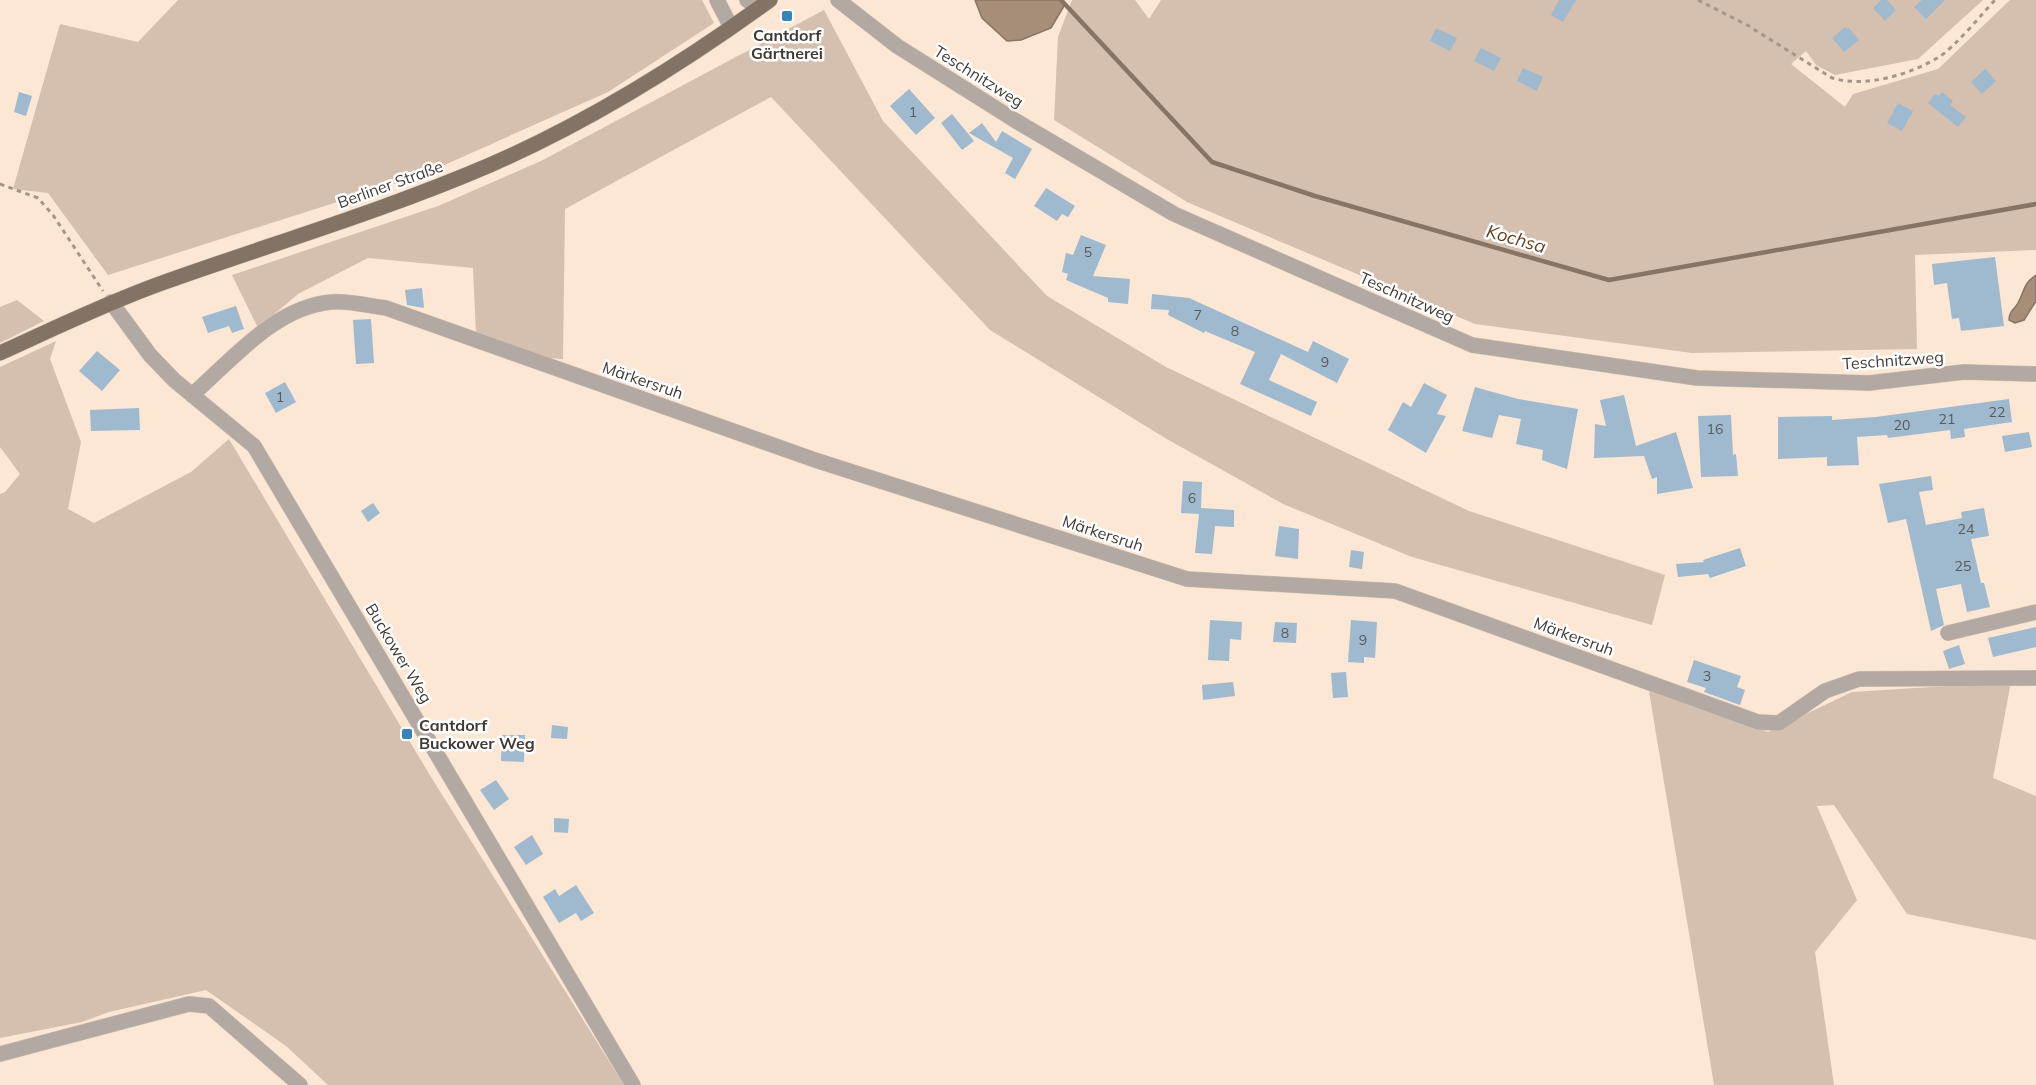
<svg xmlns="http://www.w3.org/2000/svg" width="2036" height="1085" viewBox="0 0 2036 1085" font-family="Mulish,sans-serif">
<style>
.green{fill:#d5bfae}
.water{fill:#a68e79;stroke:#887464;stroke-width:1.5}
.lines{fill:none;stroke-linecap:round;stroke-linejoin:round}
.stream{stroke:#887464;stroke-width:4.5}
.building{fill:#9fb9ce}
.minor-casing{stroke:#d7c3b4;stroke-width:16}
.major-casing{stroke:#d7c3b4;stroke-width:16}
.path{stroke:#a69689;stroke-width:3;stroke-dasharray:4.5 4.5;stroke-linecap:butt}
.minor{stroke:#b2a9a2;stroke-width:15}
.major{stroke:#837365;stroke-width:15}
.poi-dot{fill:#3784b7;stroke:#fff;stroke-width:2}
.labels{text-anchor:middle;stroke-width:5;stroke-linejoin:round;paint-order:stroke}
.number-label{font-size:14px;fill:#595959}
.poi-label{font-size:16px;font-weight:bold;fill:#423932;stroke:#fff}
.street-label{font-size:16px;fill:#423932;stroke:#fff}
.water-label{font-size:18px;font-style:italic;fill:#643f1b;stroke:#fff}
</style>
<rect width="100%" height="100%" fill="#fce6d4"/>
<g class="green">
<polygon points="178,0 702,0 714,23 608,92 422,175 108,275 48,193 13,189 60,24 138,42"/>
<polygon points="1072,0 1135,0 1149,19 1161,0 1983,0 1918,59 1835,75 1816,65 1806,51 1791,64 1845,107 1853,94 1938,69 2010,0 2036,0 2036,250 1915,255 1917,349 1692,353 1475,324 1187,202 1054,120 1058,37"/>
<polygon points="824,10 883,121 1047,296 1166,367 1469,511 1665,575 1652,625 1412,557 1283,504 1165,438 990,330 771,97 565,209 563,359 547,358 476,334 473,268 368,258 298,294 258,328 232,275 438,206 541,161"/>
<polygon points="17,300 44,321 0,343 0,307"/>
<polygon points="56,341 50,359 81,442 68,509 94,523 191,472 229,439 431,777 624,1085 328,1085 286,1046 206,990 109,1012 82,1022 0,1038 0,494 5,492 20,474 0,447 0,367"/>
<polygon points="2011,682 1993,778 2036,796 2036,940 1907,914 1834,805 1817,806 1857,900 1815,952 1834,1085 1714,1085 1648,685 1768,732 1852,692"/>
</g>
<g class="water">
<polygon points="975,0 1063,0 1064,6 1051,28 1021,40 1007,41 982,18"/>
<path d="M 2036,275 L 2036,301 L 2024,320 L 2015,323 L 2009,320 C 2009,311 2014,310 2018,303 C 2025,291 2022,285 2036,275 Z"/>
</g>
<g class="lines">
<polyline class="stream" points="1061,0 1212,162 1315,196 1609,280 2036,204"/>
</g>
<g class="building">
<polygon points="1559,0 1576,0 1563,22 1551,15"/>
<polygon points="1881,0 1887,0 1896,10 1885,21 1873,8"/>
<polygon points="1922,0 1945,0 1926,19 1914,7"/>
<polygon points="1845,27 1847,29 1849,28 1859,40 1844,52 1832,38"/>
<polygon points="1436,28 1457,38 1450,51 1430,41"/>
<polygon points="1481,48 1501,58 1494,71 1474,61"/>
<polygon points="1523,68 1543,77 1537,91 1517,81"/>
<polygon points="1985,69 1996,81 1982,94 1971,82"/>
<polygon points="909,89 935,118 916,135 890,106"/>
<polygon points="19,92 32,96 26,116 14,112"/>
<polygon points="1942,92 1953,101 1950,105 1966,117 1958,127 1928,103 1935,94 1939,96"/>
<polygon points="1898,103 1913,111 1902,131 1887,123"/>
<polygon points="952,114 974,141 962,150 941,123"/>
<polygon points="982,123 996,142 1002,131 1032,149 1015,179 1005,173 1013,158 969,133"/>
<polygon points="1046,188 1075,206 1068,217 1062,214 1057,221 1034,206"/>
<polygon points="1081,235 1106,245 1093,276 1130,279 1128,304 1108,302 1108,298 1066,280 1068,274 1062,272 1066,253 1073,255"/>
<polygon points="1995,257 2004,326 1961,331 1959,318 1952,319 1947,283 1934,285 1932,264"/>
<polygon points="422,288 424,308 407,305 405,290"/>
<polygon points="1152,294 1189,298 1308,352 1313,341 1349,359 1337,383 1281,354 1269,380 1317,402 1311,416 1240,384 1255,352 1205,331 1204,333 1168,315 1169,310 1151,309"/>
<polygon points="236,306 244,329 232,333 229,326 208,333 202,317"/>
<polygon points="371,319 374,363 356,364 353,320"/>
<polygon points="97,351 120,370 102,391 79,371"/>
<polygon points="285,382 296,402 276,413 265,393"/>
<polygon points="1424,383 1447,395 1437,414 1446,416 1426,453 1388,430 1403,402 1411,407"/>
<polygon points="1475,387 1518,399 1578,409 1567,469 1542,460 1543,450 1516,444 1521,419 1499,415 1492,438 1462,431"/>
<polygon points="1624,395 1636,446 1676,432 1693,488 1657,494 1657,477 1652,479 1644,456 1594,458 1595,424 1606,426 1600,400"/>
<polygon points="2009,399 2012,422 1964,429 1965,437 1951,439 1950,430 1888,438 1887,435 1857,437 1859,465 1827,466 1827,457 1778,459 1778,417 1832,416 1832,420 1876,417"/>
<polygon points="139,408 140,430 91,431 90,410"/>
<polygon points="1731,415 1733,455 1736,454 1738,476 1701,477 1698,416"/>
<polygon points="2029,432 2032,447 2005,452 2002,436"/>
<polygon points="1931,476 1933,490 1919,492 1926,525 1962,518 1961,512 1984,508 1989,536 1971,539 1981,583 1984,583 1990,607 1967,612 1961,584 1936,589 1944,625 1931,631 1906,519 1888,523 1879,484"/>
<polygon points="1183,481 1202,482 1201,508 1234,510 1234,527 1215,526 1212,554 1195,553 1199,514 1181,513"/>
<polygon points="373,503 380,513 368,522 361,511"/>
<polygon points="1279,526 1299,529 1298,559 1275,556"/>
<polygon points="1740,548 1746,566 1710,578 1708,574 1678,577 1676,564 1704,562 1703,560"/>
<polygon points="1351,550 1364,552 1362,569 1349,567"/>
<polygon points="1210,620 1242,622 1241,640 1230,639 1229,661 1208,660"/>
<polygon points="1351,620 1377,622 1375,658 1364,657 1364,663 1348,662"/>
<polygon points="1275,622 1297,623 1296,643 1273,642"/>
<polygon points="2036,627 2036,647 1993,657 1988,638"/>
<polygon points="1959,645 1965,664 1949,669 1943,651"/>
<polygon points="1694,660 1741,676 1737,687 1745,690 1740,705 1704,692 1706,688 1687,682"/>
<polygon points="1346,672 1348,697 1333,698 1331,673"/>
<polygon points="1233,682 1235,696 1203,700 1202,685"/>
<polygon points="552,725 568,727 567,739 551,738"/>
<polygon points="502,735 525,735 524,762 501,761"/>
<polygon points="496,780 509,799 494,810 480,790"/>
<polygon points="554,818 569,819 568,833 554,832"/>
<polygon points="532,835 543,854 526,865 514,847"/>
<polygon points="576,885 594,913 581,921 576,913 559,923 543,897 555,889 559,896"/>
</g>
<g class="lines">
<defs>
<g id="minor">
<polyline points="717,0 731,27"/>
<polyline points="747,0 758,8"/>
<polyline points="838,0 897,46 1016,121 1174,214 1472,345 1697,378 1869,383 1964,372 2036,374"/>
<polyline points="111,302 150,355 174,380 254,446 633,1085"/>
<path d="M 192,395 C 232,360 275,307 331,302 C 348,300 368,306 386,308 L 815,460 L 1187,579 L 1395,591 L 1758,722 L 1779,723 L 1825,691 L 1859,679 L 2036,678"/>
<polyline points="1948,633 2036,612"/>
<polyline points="0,1054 189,1004 209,1006 300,1085"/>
</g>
<path id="major" d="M 0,353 C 53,329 106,303 162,283 C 271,244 383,211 490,165 C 589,122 682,64 770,0"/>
</defs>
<use href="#minor" class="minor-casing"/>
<use href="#major" class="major-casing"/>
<g class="path">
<path d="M 1698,0 L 1747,25 L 1832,78 C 1866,88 1909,75 1939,57 C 1956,46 1981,15 1995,0"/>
<polyline points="0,184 38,198 53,215 103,291"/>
</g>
<use href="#minor" class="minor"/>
<use href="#major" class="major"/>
</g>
<g class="poi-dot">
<rect x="781" y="10" width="12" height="12" rx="3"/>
<rect x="401" y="728" width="12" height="12" rx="3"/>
</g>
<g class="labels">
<g class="number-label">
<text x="913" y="117">1</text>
<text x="1088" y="257">5</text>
<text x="1198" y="320">7</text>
<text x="1235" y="336">8</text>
<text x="1325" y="367">9</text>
<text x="280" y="402">1</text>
<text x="1997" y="417">22</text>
<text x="1947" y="424">21</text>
<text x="1902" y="430">20</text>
<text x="1715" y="434">16</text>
<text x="1192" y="503">6</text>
<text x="1966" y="534">24</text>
<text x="1963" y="571">25</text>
<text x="1285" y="638">8</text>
<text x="1363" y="645">9</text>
<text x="1707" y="681">3</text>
</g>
<g class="poi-label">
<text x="787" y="41">Cantdorf<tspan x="787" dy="18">Gärtnerei</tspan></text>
<text x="419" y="731" text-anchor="start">Cantdorf<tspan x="419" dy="18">Buckower Weg</tspan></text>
</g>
<g class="street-label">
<text transform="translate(979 76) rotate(32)" y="6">Teschnitzweg</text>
<text transform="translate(390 184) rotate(-20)" y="6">Berliner Straße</text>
<text transform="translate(1407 297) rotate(24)" y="6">Teschnitzweg</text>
<text transform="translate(1893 360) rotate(-4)" y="6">Teschnitzweg</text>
<text transform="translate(643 380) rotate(19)" y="6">Märkersruh</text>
<text transform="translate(1103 533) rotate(18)" y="6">Märkersruh</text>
<text transform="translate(1574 636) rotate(20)" y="6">Märkersruh</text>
<text transform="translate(399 653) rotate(59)" y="6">Buckower Weg</text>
</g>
<g class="water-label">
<text transform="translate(1516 239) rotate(16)" y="6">Kochsa</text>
</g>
</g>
</svg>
